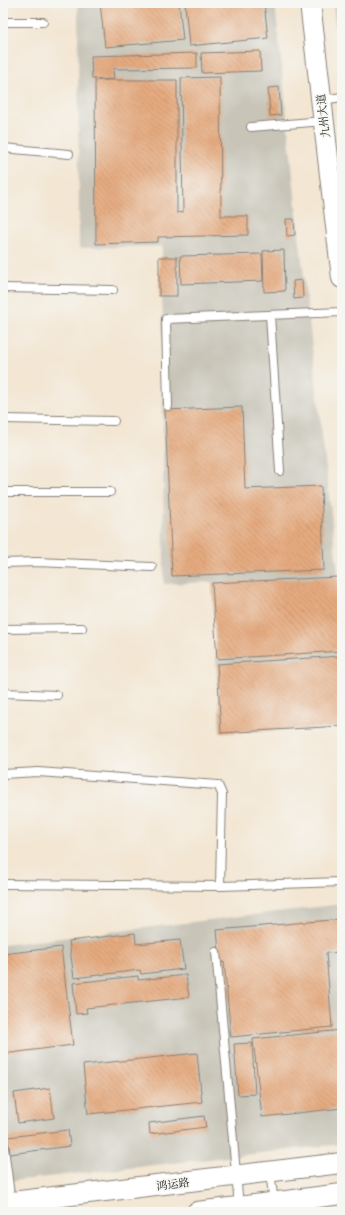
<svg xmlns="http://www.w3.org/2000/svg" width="345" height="1215" viewBox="0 0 345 1215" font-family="'IM FELL English','Noto Serif SC',serif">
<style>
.industrial{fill:#c8c4b8}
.building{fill:url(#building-back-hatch)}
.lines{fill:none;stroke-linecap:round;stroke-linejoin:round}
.service-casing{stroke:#888178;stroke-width:10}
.tertiary-casing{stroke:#888178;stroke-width:22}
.service{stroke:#fff;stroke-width:8}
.tertiary{stroke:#fff;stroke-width:20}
.labels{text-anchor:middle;stroke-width:3.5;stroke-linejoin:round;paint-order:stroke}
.street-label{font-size:11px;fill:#1c1c1c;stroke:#f6f6f2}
</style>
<defs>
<pattern id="building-back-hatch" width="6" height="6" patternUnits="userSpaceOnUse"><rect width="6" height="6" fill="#e5aa7f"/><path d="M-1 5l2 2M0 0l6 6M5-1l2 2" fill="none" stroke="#c4926d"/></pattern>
</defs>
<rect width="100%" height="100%" fill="#f6f6f2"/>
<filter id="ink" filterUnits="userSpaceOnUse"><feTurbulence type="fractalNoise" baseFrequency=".025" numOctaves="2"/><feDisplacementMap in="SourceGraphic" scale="8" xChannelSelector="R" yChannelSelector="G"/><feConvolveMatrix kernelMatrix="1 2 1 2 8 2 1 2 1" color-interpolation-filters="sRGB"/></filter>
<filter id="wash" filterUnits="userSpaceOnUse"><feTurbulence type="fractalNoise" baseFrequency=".012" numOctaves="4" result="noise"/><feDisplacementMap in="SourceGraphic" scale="16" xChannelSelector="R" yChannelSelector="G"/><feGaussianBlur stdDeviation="0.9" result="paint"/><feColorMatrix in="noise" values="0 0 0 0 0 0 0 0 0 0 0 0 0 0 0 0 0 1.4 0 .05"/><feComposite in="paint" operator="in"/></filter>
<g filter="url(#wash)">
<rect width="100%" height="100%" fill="#f3e6d3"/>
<g class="industrial">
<polygon points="78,3 275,3 300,243 342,608 342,728 220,733 212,582 164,584 162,246 79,248"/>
<polygon points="333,3 342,3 342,88 336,35"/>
<polygon points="342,904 342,1144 3,1182 3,945"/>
</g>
<g id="blocks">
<g class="building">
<polygon points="100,3 179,3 183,40 105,47"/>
<polygon points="185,3 264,3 268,38 189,46"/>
<polygon points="260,51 261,71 202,73 201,53"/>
<polygon points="197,53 197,68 113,69 114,79 97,80 177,80 177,213 183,212 181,78 220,77 221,216 248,216 248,235 158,237 158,242 96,244 95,79 92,79 91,56"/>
<polygon points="279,87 281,115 270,116 268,88"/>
<polygon points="286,219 294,219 295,235 287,236"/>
<polygon points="284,250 285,291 264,292 263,251"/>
<polygon points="262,254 263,281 181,284 180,256"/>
<rect x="159" y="257" width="18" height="39"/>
<polygon points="302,280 303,298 294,299 293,281"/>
<polygon points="242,407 245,489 321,486 324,570 172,576 165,410"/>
<polygon points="338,577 342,619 342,651 217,659 212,583"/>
<polygon points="342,656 342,726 221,733 217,664"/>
<polygon points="342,919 342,952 326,953 332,1027 231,1037 224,962 220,963 217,930"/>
<polygon points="135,933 136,944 180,940 184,969 141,974 140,970 74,978 69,941"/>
<polygon points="61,947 73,1045 3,1054 3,954"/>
<polygon points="186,975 189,997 86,1008 87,1013 76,1014 73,983 138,976 138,980"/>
<polygon points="342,1030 342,1108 262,1117 253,1039"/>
<polygon points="252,1043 255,1094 238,1095 234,1044"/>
<polygon points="197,1053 202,1102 88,1114 83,1065"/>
<polygon points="50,1088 54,1118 18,1123 14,1093"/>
<polygon points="204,1116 206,1127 150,1134 149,1123"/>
<polygon points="68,1130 70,1146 10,1154 8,1137"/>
</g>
</g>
</g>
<g filter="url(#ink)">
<use href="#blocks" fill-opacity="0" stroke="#888178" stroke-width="1"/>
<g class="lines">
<defs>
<g id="service">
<polyline points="3,22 43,22"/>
<polyline points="322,100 342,97"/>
<polyline points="251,127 324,121"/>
<polyline points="3,148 69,154"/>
<polyline points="3,288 113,290"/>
<polyline points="270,315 280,471"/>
<polyline points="168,406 166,319 342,312"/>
<polyline points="3,419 114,421"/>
<polyline points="3,492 110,492"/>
<polyline points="3,563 37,562 152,567"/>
<polyline points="3,629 82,628"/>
<polyline points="3,693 57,695"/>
<polyline points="3,774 38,772 218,785 222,794 220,886"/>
<polyline points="3,884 220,886 342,882"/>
<polyline points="216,952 239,1206"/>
<polyline points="3,1140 11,1203"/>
<polyline points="270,1172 274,1203"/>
</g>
<g id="tertiary">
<polyline points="310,3 342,278"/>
<polyline points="3,1203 342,1163"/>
<polyline points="197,1212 342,1194"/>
</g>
</defs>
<use href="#service" class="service-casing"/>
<use href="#tertiary" class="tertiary-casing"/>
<use href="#service" class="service"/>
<use href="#tertiary" class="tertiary"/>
</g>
</g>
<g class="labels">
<g class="street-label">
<text transform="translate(323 116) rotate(-97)" y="4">九州大道</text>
<text transform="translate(173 1184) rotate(-7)" y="4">鸿运路</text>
</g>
</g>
<rect width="345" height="1215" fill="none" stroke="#f6f6f2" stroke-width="16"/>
</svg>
